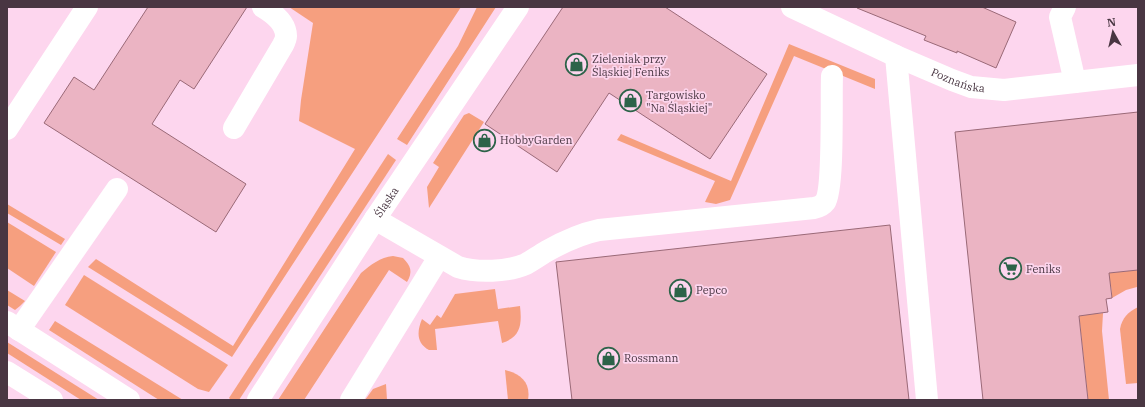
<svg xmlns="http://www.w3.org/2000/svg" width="1145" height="407" viewBox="0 0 1145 407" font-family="'IBM Plex Serif',serif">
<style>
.green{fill:#f69f7f}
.building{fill:#ebb4c3;stroke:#9a6977}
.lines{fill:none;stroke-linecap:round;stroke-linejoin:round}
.minor{stroke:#fff;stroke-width:22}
.major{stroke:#fff;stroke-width:22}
.labels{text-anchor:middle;stroke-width:3.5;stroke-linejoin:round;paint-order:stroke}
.poi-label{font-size:11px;fill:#493642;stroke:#fdd6ee;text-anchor:start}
.street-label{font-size:11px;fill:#493642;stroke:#fdd6ee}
</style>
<rect width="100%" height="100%" fill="#fdd6ee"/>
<g class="green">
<polygon points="289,7 461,7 232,357 88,267 96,259 233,346 355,149 299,121 301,100 313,23"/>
<polygon points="477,7 496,7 407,145 397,139 458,46"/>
<polygon points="789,44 875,79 875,89 794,56 730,200 716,204 705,202 715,181 617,140 621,134 731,181"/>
<polygon points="469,113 484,122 429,208 427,187 439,167 433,163 464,115"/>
<polygon points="388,154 396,160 239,400 231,400 229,398"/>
<polygon points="7,204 65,239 61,245 7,213"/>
<polygon points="7,222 56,252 34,286 7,268"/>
<path d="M 393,256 L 403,258 C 411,266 413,272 407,282 L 389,270 L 304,400 L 278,400 L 361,273 C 371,265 380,257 393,256 Z"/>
<polygon points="1138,270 1137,287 1126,290 1112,298 1111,286 1093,288 1096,314 1103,313 1102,331 1109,400 1088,400 1075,276"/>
<polygon points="84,275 228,365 209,392 198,389 65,305"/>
<path d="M 495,289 L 498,309 L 520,306 C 522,324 521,337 502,343 L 498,321 L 435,329 L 437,350 L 429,350 C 416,343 417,331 422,319 L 430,325 L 437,315 L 441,318 L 455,294 Z"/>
<polygon points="7,290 25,301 20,306 15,310 7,305"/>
<path d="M 1138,307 L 1138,383 L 1126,384 L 1120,329 C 1122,318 1128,312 1138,307 Z"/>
<polygon points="55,321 183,400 159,400 49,330"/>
<polygon points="7,342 99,400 81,400 7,353"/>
<path d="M 505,370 C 521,374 531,383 528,400 L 508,400 Z"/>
<polygon points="386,384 387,400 365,400 373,389"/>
</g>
<g class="building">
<polygon points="148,7 247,7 194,89 180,80 152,124 246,184 216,232 44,123 74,77 94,90"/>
<polygon points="563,7 665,7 767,74 710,159 609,93 557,172 485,124"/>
<polygon points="857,7 982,7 1016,22 996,68 957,51 957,53 924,40 926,36 857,8"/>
<polygon points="1138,112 1138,270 1109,273 1112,298 1106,299 1108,312 1079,316 1088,400 983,400 955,132"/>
<polygon points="890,225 909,400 572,400 556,262"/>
</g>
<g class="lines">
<g class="minor">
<path id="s1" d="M 792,7 L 896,56 L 952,80 L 971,87 L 1004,90 L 1138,75"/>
<polyline points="1065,7 1060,17 1075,82"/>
<polyline points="896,56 927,400"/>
<path d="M 234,128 L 283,45 C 284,43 286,39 286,36 C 286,23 273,13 263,7"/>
<polyline points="7,129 87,7"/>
<path d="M 375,219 L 458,267 C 477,273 508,272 526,264 C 533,260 540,255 547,251 C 563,242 580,234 599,230 L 814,208 C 819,207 822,206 825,202 C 834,189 831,98 832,76"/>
<polyline points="19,330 117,189"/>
<path id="s2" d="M 258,400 L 375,219 L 518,7"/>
<polyline points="351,400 439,257"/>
</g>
<g class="major">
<polyline points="7,322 129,400"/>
<polyline points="7,372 52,400"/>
</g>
</g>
<defs>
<symbol id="shop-ring" viewBox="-11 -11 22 22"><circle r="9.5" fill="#fdd6ee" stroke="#2d6349" stroke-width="1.5"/><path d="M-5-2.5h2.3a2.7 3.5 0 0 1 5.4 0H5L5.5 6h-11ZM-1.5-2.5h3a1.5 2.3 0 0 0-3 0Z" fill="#2d6349"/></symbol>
<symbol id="supermarket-ring" viewBox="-11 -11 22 22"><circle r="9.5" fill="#fdd6ee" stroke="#2d6349" stroke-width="1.5"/><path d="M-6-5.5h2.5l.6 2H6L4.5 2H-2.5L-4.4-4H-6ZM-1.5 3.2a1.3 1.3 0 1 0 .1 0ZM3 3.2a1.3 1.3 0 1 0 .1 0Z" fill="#2d6349"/></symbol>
</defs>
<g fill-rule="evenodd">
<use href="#shop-ring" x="564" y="52" width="25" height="25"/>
<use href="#shop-ring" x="618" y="88" width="25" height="25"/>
<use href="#shop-ring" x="472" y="128" width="25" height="25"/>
<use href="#supermarket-ring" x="998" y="256" width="25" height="25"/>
<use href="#shop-ring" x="668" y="278" width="25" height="25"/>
<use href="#shop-ring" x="596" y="346" width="25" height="25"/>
</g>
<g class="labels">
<g class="poi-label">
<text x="592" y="63">Zieleniak przy<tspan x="592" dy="13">Śląskiej Feniks</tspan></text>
<text x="646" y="99">Targowisko<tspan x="646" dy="13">"Na Śląskiej"</tspan></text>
<text x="500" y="144">HobbyGarden</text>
<text x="1026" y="273">Feniks</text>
<text x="696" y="294">Pepco</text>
<text x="624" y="362">Rossmann</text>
</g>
<g class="street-label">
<text dy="4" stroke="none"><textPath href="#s1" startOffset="182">Poznańska</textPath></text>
<text dy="4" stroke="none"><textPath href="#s2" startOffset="236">Śląska</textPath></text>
</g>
</g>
<rect width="1145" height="407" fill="none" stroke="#493642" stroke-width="16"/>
<g transform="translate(1113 32) rotate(352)" stroke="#fdd6ee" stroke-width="3" paint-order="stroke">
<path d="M0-3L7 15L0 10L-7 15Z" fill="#493642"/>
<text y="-6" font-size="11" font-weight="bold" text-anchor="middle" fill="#493642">N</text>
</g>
</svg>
